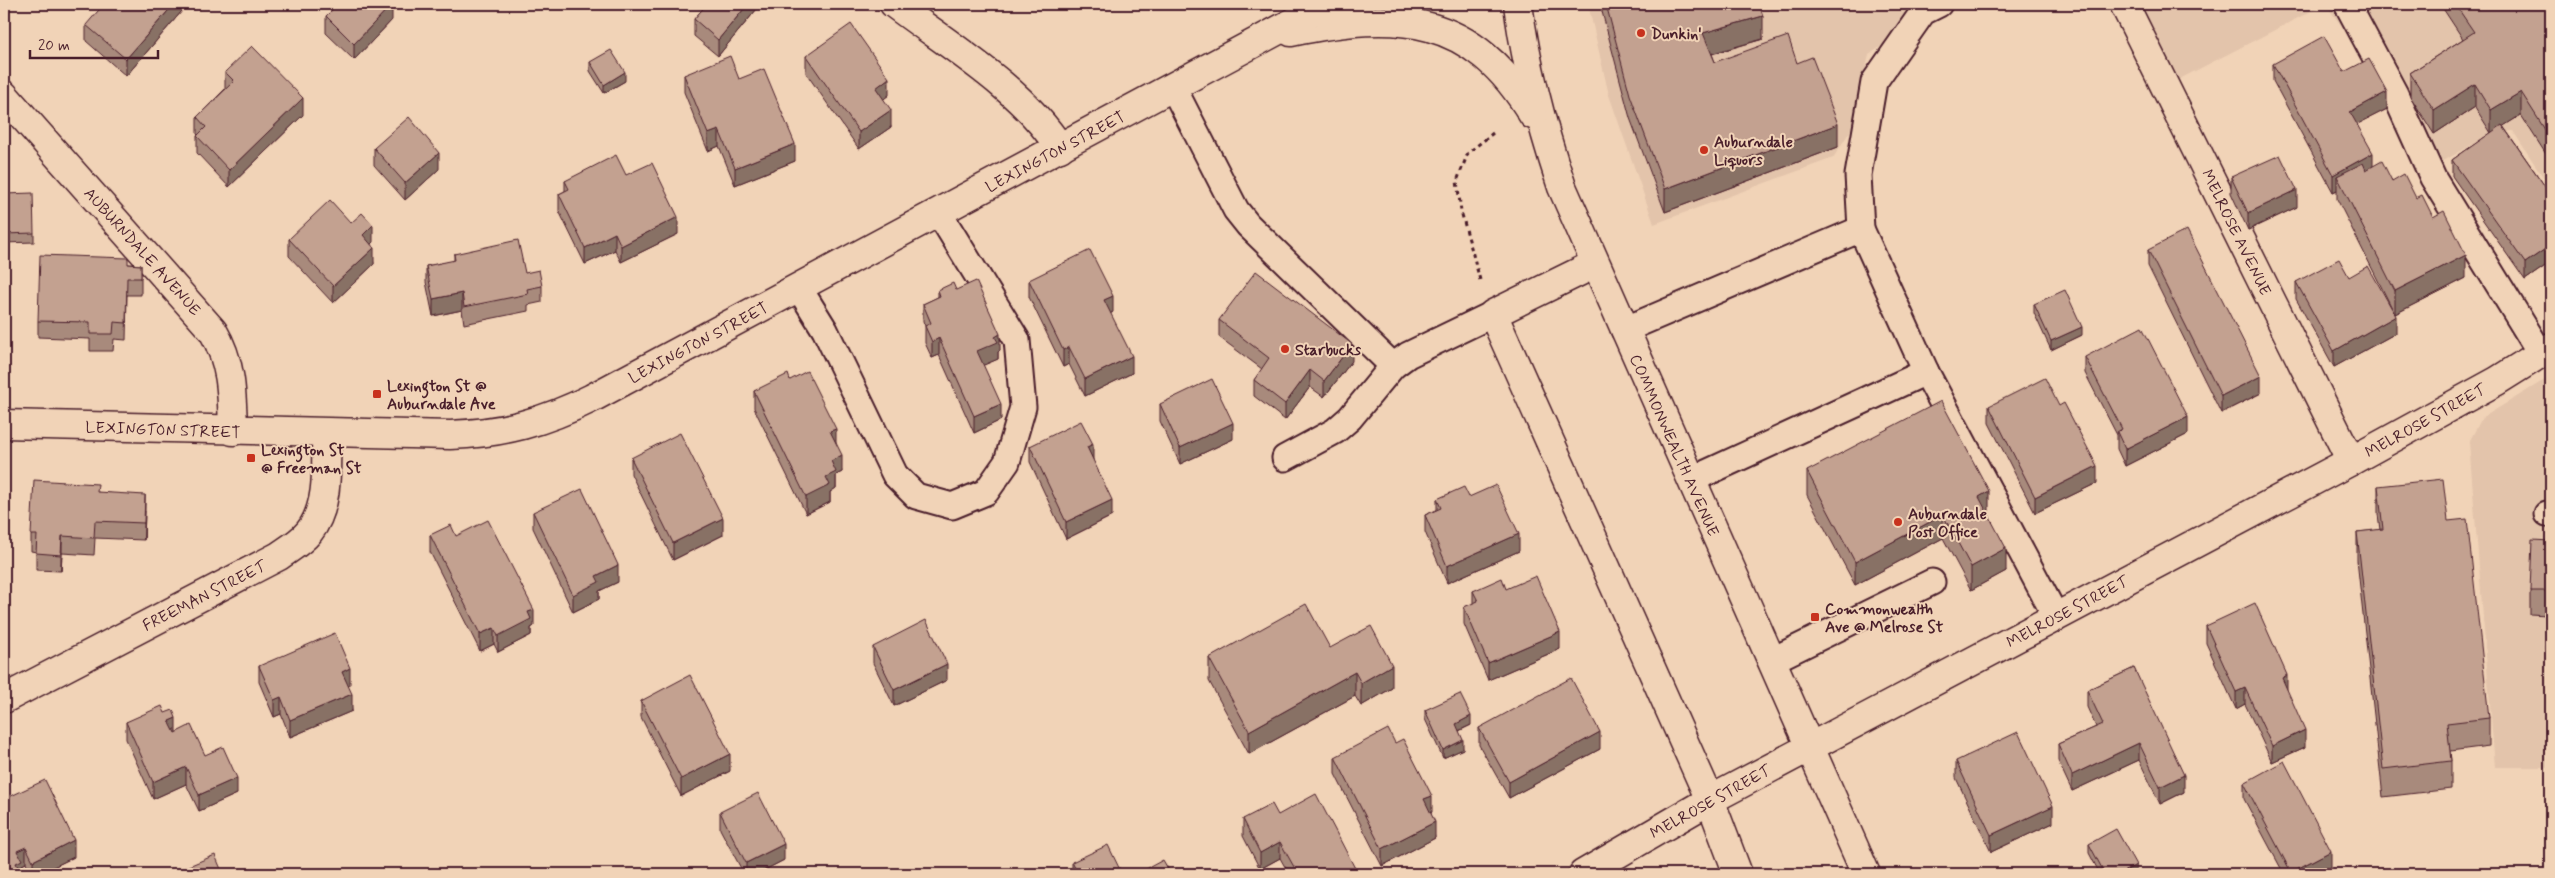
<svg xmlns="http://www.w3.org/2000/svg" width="2555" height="878" viewBox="0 0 2555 878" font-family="Mynerve,sans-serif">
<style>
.built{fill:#e3c4ab}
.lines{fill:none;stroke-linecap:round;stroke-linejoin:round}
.lane-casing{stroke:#4a1f2b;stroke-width:29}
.street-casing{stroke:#4a1f2b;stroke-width:31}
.secondary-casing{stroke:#4a1f2b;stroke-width:31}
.primary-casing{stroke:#4a1f2b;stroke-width:31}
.path{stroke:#4a1f2b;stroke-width:3;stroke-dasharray:4 4;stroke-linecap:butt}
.lane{stroke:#f1d3b7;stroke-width:25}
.street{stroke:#f1d3b7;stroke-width:28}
.secondary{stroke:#f1d3b7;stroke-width:28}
.primary{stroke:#f1d3b7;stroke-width:28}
.wall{fill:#a88a7c;stroke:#4a1f2b}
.shaded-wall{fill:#887165;stroke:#4a1f2b}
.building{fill:#c3a190;stroke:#4a1f2b}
.poi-dot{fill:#c8321e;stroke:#f1d3b7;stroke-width:2}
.labels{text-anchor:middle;stroke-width:4;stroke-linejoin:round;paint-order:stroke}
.poi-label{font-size:16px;font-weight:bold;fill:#4a1f2b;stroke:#f1d3b7;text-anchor:start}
.street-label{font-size:16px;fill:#4a1f2b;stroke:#f1d3b7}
</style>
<rect width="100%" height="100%" fill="#f1d3b7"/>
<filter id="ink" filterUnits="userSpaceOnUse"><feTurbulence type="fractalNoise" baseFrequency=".02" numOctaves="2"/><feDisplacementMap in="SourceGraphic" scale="10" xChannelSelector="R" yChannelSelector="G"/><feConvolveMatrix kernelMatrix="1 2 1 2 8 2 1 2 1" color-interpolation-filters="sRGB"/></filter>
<g filter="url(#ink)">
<g class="built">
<polygon points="1588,4 1940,4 1869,55 1852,128 1833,158 1654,224 1609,95"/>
<polygon points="2124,4 2551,4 2551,189 2513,131 2491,134 2424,172 2367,59 2325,4 2164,87"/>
<polygon points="2551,376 2551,767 2495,767 2469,442 2482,418"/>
</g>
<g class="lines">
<defs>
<g id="lane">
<polyline points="2347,4 2395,94 2433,178 2541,354"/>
<polyline points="1173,87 1236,210 1248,225 1393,366"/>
<polyline points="1861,229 1926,372 2056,617"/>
<polyline points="799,288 825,330 895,475 916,496 952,506 986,492 1007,462 1023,407 1017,340 939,213"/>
<polyline points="1624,330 1861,229 1858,175 1874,82 1923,12 1939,4"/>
<polyline points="1285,458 1335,431 1350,418 1393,366 1408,355 1493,314"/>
<polyline points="1691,480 1926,372"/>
<polyline points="2547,514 2551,514"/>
<polyline points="1771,661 1932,582"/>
</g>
<g id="street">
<polyline points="2124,4 2351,461"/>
<polyline points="1595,264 1493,314 1710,800 1738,874"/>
<path d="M 4,699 L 279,556 C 289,549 301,542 309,532 C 330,506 326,464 326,433"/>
<polyline points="1583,874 1710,800 2351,461 2497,381 2551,347"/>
</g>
<g id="secondary">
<path d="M 894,4 C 951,47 1021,88 1060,148"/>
<path d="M 4,95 L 213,331 C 232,363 232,394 233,431"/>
</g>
<g id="primary">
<path d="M 1518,4 C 1526,67 1542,127 1562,187 L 1866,874"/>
<path d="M 1291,32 C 1398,10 1472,13 1533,115"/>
<path d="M 4,424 L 450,435 C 504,433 544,422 592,398 L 1327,4"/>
</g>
</defs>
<use href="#lane" class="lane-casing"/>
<use href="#street" class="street-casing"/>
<use href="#secondary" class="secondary-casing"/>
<use href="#primary" class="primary-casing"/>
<polyline class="path" points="1480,280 1461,211 1457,181 1468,153 1493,133"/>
<use href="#lane" class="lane"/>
<use href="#street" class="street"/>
<use href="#secondary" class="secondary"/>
<use href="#primary" class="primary"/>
</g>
<g class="wall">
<polygon points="188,4 126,76 86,41 86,25"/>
<polygon points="707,4 761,4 718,56 694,36 694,19"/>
<polygon points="1600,4 1759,4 1763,39 1712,54 1715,62 1797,63 1838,147 1665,212 1630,118"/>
<polygon points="2440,4 2551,4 2551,162 2521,115 2503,126 2551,195 2551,262 2525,280 2452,176 2452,160 2491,133 2475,107 2434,134 2410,96 2410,73 2463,39"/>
<polygon points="326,16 392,20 354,60 326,33"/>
<polygon points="806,56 889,95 883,99 891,127 859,149 806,73"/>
<polygon points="590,62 625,81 604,93 590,71"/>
<polygon points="2273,64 2344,72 2387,109 2357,124 2373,166 2416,198 2466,278 2395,314 2337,199 2337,190 2333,192 2273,81"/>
<polygon points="225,72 303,115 229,187 197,153 197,136 198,135 197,134 197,117 225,89"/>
<polygon points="684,75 739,79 795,161 735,185 719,146 708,151 684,92"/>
<polygon points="374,148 439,169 405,200 374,165"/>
<polygon points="626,175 678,234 621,262 615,250 585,264 559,211 559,194 565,191 565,181"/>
<polygon points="2231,177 2297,207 2248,230 2231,193"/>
<polygon points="4,194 34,233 34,242 4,243"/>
<polygon points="351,223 373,242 371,244 374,264 333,303 289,256 289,239"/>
<polygon points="2148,250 2261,393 2221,413 2148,266"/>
<polygon points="454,254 525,273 542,286 542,302 528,305 528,311 464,324 462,310 433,316 426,282 426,266 454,261"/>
<polygon points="128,264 141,265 141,295 127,295 126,340 114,339 113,351 90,351 90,339 38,337 38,321"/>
<polygon points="2349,277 2396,333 2334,367 2296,299 2296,282"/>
<polygon points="1029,280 1113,312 1110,314 1132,373 1085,396 1069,364 1063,367 1029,297"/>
<polygon points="938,290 956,290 1000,350 998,352 998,359 983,365 1001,420 974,433 939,355 932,358 925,343 925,326 923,321 923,304 938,297"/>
<polygon points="2034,304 2082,335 2051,350 2034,313"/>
<polygon points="1219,320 1352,361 1324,397 1310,387 1285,420 1254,396 1254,380 1262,369 1219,337"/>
<polygon points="2085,357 2188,434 2125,466 2117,449 2117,435 2085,373"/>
<polygon points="790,380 836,444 842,472 836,475 836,488 830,492 830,502 806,514 754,408 754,391"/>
<polygon points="1160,404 1233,439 1180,464 1160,421"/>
<polygon points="1989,406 2097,483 2035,513 1989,423"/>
<polygon points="1030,446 1093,460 1112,516 1066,539 1030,462"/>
<polygon points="631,458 723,535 673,560 631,474"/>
<polygon points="1807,471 1989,514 2006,571 1971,590 1943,538 1855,585 1807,495"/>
<polygon points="2378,486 2448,521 2489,718 2489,746 2450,751 2451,761 2451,789 2383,797 2357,560 2357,532 2380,530 2378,514"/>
<polygon points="98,492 145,511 144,540 95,538 94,555 62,553 61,571 36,570 36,552 31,551 31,535"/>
<polygon points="1469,497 1519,551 1447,583 1425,532 1425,515 1437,510 1437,499"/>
<polygon points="533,512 618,582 599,591 599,599 573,612 533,528"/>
<polygon points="430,535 456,536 534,626 531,628 531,635 498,652 494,644 480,651 430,552"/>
<polygon points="2551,541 2551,650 2546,650 2547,615 2530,614 2530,591"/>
<polygon points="1506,589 1560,649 1488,680 1464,624 1464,607 1473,604 1473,591"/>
<polygon points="2206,626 2305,747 2272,762 2245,704 2236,709 2206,643"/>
<polygon points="873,647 947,680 894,706 873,663"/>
<polygon points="1330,648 1392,688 1361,706 1355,696 1249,754 1209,681 1209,658"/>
<polygon points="259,666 350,685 348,686 352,711 290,737 281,714 274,717 259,682"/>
<polygon points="2134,668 2184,792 2160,804 2139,760 2072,791 2058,761 2058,744 2096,727 2087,707 2087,690"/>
<polygon points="641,701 730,771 681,796 641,717"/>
<polygon points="1425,710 1471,725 1459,731 1463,749 1443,758 1425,719"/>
<polygon points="165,713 176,732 205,755 237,794 199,811 186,784 153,799 126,739 126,722"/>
<polygon points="1479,728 1600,749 1509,798 1479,745"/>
<polygon points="1335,757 1432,812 1431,813 1435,838 1382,866 1335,774"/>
<polygon points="1956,761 2053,823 1991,852 1956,778"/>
<polygon points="2244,783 2331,868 2318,874 2284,874 2244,799"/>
<polygon points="9,797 74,857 39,874 31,874 26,863 22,865 22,874"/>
<polygon points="720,812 784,860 757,874 744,874 720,829"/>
<polygon points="1278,815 1358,874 1289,874 1280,858 1260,869 1243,836 1243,819"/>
<polygon points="2089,844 2136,874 2100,874 2089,853"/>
<polygon points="1072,862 1122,874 1074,874 1072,871"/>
</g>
<g class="shaded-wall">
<polygon points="174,4 188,4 126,76 126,59"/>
<polygon points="392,4 392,20 354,60 354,44"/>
<polygon points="748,4 761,4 718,56 718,40"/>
<polygon points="1763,16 1763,39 1703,56 1703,33"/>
<polygon points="625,72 625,81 604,93 604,85"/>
<polygon points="889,78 889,95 876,105 876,88"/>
<polygon points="2475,84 2475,107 2434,134 2434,110"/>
<polygon points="2387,92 2387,109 2350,128 2350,112"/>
<polygon points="2521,92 2521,115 2491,134 2491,110"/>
<polygon points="303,98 303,115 229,187 229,170"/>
<polygon points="891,110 891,127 859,149 859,132"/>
<polygon points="1838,124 1838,147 1665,212 1665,189"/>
<polygon points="719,130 719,146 708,151 708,134"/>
<polygon points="795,144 795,161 735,185 735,168"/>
<polygon points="439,153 439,169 405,200 405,183"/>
<polygon points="2373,153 2373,170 2337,176 2337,190 2333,192 2333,175"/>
<polygon points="2297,190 2297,207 2248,230 2248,213"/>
<polygon points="678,217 678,234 621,262 621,246"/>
<polygon points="373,225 373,242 363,252 363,235"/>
<polygon points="615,233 615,250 585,264 585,248"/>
<polygon points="2551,245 2551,262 2525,280 2525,263"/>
<polygon points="374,248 374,264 333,303 333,286"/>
<polygon points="2466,255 2466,278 2395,314 2395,291"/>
<polygon points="462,293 462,310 433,316 433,299"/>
<polygon points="1113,296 1113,312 1104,317 1104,300"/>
<polygon points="2396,316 2396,333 2334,367 2334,351"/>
<polygon points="2082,327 2082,335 2051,350 2051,341"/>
<polygon points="1000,334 1000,350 998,352 998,359 977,368 977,351 995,337"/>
<polygon points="939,338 939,355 932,358 932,342"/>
<polygon points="1352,344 1352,361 1324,397 1324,381"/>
<polygon points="1069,347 1069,364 1063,367 1063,350"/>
<polygon points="1132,356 1132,373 1085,396 1085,379"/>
<polygon points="1310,370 1310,387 1285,420 1285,404"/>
<polygon points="2261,376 2261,393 2221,413 2221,396"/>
<polygon points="1001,404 1001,420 974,433 974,416"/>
<polygon points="2188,417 2188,434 2125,466 2125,449"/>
<polygon points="1233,423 1233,439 1180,464 1180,448"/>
<polygon points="836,429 836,445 830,431"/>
<polygon points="1093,444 1093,460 1087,447"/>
<polygon points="842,455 842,472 836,475 836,488 830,492 830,502 806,514 806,497 826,477 831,461"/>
<polygon points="2097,466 2097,483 2035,513 2035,497"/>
<polygon points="1989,491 1989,514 1979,520 1979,497"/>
<polygon points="145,495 145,511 144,540 144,523"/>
<polygon points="1112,500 1112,516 1066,539 1066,522"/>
<polygon points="1943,515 1943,538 1855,585 1855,562"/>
<polygon points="723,518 723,535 673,560 673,543"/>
<polygon points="1519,534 1519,551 1447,583 1447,566"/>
<polygon points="62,536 62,553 61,571 61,555"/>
<polygon points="2006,548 2006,571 1971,590 1971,567"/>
<polygon points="618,565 618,582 599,591 599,599 573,612 573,595 596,576"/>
<polygon points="534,610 534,626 531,628 531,635 498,652 498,636 528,612"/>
<polygon points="494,628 494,644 480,651 480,634"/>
<polygon points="1560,632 1560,649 1488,680 1488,663"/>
<polygon points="947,664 947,680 894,706 894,690"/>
<polygon points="1392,665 1392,688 1361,706 1361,683"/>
<polygon points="350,668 350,685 342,689 342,672"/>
<polygon points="1355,672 1355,696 1249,754 1249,731"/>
<polygon points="2287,675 2287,692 2282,678"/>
<polygon points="2245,688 2245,704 2236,709 2236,692"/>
<polygon points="352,694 352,711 290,737 290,720"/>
<polygon points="281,697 281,714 274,717 274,700"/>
<polygon points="1471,716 1471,725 1456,732 1456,724"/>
<polygon points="176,718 176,734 169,738 169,721"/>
<polygon points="2305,730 2305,747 2272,762 2272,746"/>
<polygon points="1600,732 1600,749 1509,798 1509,782"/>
<polygon points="1463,740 1463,749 1443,758 1443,750"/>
<polygon points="2139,743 2139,760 2072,791 2072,775"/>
<polygon points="730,754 730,771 681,796 681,779"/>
<polygon points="186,767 186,784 153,799 153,782"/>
<polygon points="2184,775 2184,792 2160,804 2160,787"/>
<polygon points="237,778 237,794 199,811 199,795"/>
<polygon points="1432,796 1432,812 1424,816 1424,799"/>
<polygon points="2053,806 2053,823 1991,852 1991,835"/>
<polygon points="1435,822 1435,838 1382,866 1382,849"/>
<polygon points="74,840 74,857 39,874 33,874 33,861"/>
<polygon points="1280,842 1280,858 1260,869 1260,853"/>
<polygon points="784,844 784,860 757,874 746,874 746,863"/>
<polygon points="26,847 26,863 22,865 22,874 16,874 16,863 17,851"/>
<polygon points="2331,851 2331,868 2318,874 2291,874 2291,872"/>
<polygon points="2136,865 2136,874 2119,874"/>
</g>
<g class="building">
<polygon points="104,4 174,4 126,59 86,25"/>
<polygon points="338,4 392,4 354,44 326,16"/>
<polygon points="707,4 748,4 718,40 694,19"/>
<polygon points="1606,4 1759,4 1763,16 1703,33 1715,62 1788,36 1797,63 1812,57 1838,124 1665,189 1630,95"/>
<polygon points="2455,4 2551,4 2551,139 2521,92 2491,110 2475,84 2434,110 2410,73 2474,32"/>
<polygon points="851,24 889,78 876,88 891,110 859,132 806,56"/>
<polygon points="2324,36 2344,72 2369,59 2387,92 2350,112 2373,153 2333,175 2273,64"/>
<polygon points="252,46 303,98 229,170 197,136 206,127 197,117 234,81 225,72"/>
<polygon points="611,50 625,72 604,85 590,62"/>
<polygon points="730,56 739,79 764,69 795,144 735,168 719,130 708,134 684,75"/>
<polygon points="409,117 439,153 405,183 374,148"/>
<polygon points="2502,125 2551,195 2551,245 2525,263 2452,160"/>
<polygon points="616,155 626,175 652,163 678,217 621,246 615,233 585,248 559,194 569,189 565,181"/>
<polygon points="2280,155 2297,190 2248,213 2231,177"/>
<polygon points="2382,161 2392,181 2404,174 2416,198 2422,195 2433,217 2444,211 2466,255 2395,291 2337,176 2363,163 2366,170"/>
<polygon points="33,193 34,233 4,234 4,194"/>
<polygon points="330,200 351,223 362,213 373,225 363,235 374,248 333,286 289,239"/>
<polygon points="2187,230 2261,376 2221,396 2148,250"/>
<polygon points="518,240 525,273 539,270 542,286 527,289 528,294 464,307 462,293 433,299 426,266 455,260 454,254"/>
<polygon points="1090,250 1113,296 1104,300 1132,356 1085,379 1069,347 1063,350 1029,280"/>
<polygon points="40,255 128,258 128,264 141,265 141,278 127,278 126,323 114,322 113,334 90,334 90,322 38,321"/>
<polygon points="2339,259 2349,277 2368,266 2396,316 2334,351 2296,282"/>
<polygon points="1256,271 1352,344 1324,381 1310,370 1285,404 1254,380 1269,358 1219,320"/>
<polygon points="976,281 1000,334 995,337 998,342 977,351 1001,404 974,416 939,338 932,342 925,326 931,323 923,304 940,296 938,290 953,283 956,290"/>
<polygon points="2065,290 2082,327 2051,341 2034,304"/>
<polygon points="2142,327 2188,417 2125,449 2117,432 2122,429 2085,357"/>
<polygon points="807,371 836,429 830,431 842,455 831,461 836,472 826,477 830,485 806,497 754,391 788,374 790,380"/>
<polygon points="2045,378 2059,406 2064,403 2097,466 2035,497 1989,406"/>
<polygon points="1212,379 1233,423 1180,448 1160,404"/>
<polygon points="1941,401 1989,491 1979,497 2006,548 1971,567 1943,515 1855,562 1807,471"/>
<polygon points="1081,421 1093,444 1087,447 1112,500 1066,522 1030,446"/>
<polygon points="680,433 723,518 673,543 631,458"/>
<polygon points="2443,479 2448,521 2467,519 2489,718 2447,723 2451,761 2383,769 2357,532 2383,529 2378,486"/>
<polygon points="34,480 98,484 97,492 145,495 144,523 95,521 94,538 62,536 61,555 36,553 37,535 31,535"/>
<polygon points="1496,485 1519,534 1447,566 1425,515 1441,508 1437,499 1464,487 1469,497"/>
<polygon points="582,489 618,565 596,576 599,582 573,595 533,512"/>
<polygon points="488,520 534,610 528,612 531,619 498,636 494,628 480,634 430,535 451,525 456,536"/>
<polygon points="2532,540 2551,541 2551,627 2546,627 2547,591 2530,591"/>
<polygon points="1536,576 1560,632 1488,663 1464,607 1478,601 1473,591 1502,578 1506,589"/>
<polygon points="2255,603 2287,675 2282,678 2305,730 2272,746 2245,688 2236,692 2206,626"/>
<polygon points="1306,604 1330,648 1371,626 1392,665 1361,683 1355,672 1249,731 1209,658"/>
<polygon points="926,620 947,664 894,690 873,647"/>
<polygon points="335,633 350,668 342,672 352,694 290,720 281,697 274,700 259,666"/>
<polygon points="2134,668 2184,775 2160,787 2139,743 2072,775 2058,744 2103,724 2087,690"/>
<polygon points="690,675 730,754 681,779 641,701"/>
<polygon points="1571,678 1600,732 1509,782 1479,728"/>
<polygon points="1460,694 1471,716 1456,724 1463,740 1443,750 1425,710"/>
<polygon points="162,706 165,713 173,710 176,718 169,721 175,733 191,725 205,755 223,747 237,778 199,795 186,767 153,782 126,722"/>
<polygon points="1388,729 1395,743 1403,739 1432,796 1424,799 1435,822 1382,849 1335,757"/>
<polygon points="2018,732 2053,806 1991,835 1956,761"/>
<polygon points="2284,761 2331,851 2291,872 2244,783"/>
<polygon points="45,780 74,840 33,861 26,847 17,851 22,860 16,863 21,874 4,874 4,787 9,797"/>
<polygon points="758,793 784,844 746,863 720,812"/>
<polygon points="1316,794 1358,874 1298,874 1280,842 1260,853 1243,819 1272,804 1278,815"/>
<polygon points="2116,829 2136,865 2119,874 2105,874 2089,844"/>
<polygon points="1108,845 1122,874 1078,874 1072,862"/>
<polygon points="215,855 223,874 173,874 172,873"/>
<polygon points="1163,860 1171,874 1137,874"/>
</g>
</g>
<g class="poi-dot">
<circle cx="1641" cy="33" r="5"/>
<circle cx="1704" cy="150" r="5"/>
<circle cx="1285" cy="349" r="5"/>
<rect x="372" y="389" width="10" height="10" rx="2.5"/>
<rect x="246" y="453" width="10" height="10" rx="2.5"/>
<circle cx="1898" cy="522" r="5"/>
<rect x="1810" y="612" width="10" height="10" rx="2.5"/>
</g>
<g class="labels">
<g class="poi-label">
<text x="1651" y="39">Dunkin'</text>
<text x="1714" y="147">Auburndale<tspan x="1714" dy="18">Liquors</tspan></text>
<text x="1295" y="355">Starbucks</text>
<text x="387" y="391">Lexington St @<tspan x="387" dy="18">Auburndale Ave</tspan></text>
<text x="261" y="455">Lexington St<tspan x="261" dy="18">@ Freeman St</tspan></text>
<text x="1908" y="519">Auburndale<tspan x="1908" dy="18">Post Office</tspan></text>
<text x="1825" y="614">Commonwealth<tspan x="1825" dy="18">Ave @ Melrose St</tspan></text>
</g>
<g class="street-label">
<text transform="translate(1055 151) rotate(-28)" y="6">LEXINGTON STREET</text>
<text transform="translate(2237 232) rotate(64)" y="6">MELROSE AVENUE</text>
<text transform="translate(143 251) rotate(48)" y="6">AUBURNDALE AVENUE</text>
<text transform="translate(698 342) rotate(-28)" y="6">LEXINGTON STREET</text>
<text transform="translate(2425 420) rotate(-29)" y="6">MELROSE STREET</text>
<text transform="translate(163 429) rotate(2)" y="6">LEXINGTON STREET</text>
<text transform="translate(1675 445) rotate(66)" y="6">COMMONWEALTH AVENUE</text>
<text transform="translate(204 595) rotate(-27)" y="6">FREEMAN STREET</text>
<text transform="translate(2067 611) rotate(-28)" y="6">MELROSE STREET</text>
<text transform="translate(1710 801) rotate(-29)" y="6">MELROSE STREET</text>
</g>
</g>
<rect width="2555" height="878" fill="none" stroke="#f1d3b7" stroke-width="20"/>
<rect x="10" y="10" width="2535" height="858" fill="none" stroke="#4a1f2b" stroke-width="2" filter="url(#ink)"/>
<path d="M30 50v8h128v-8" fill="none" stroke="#4a1f2b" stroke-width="2.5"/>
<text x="38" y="50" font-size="15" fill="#4a1f2b" stroke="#f1d3b7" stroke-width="4" paint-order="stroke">20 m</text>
</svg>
